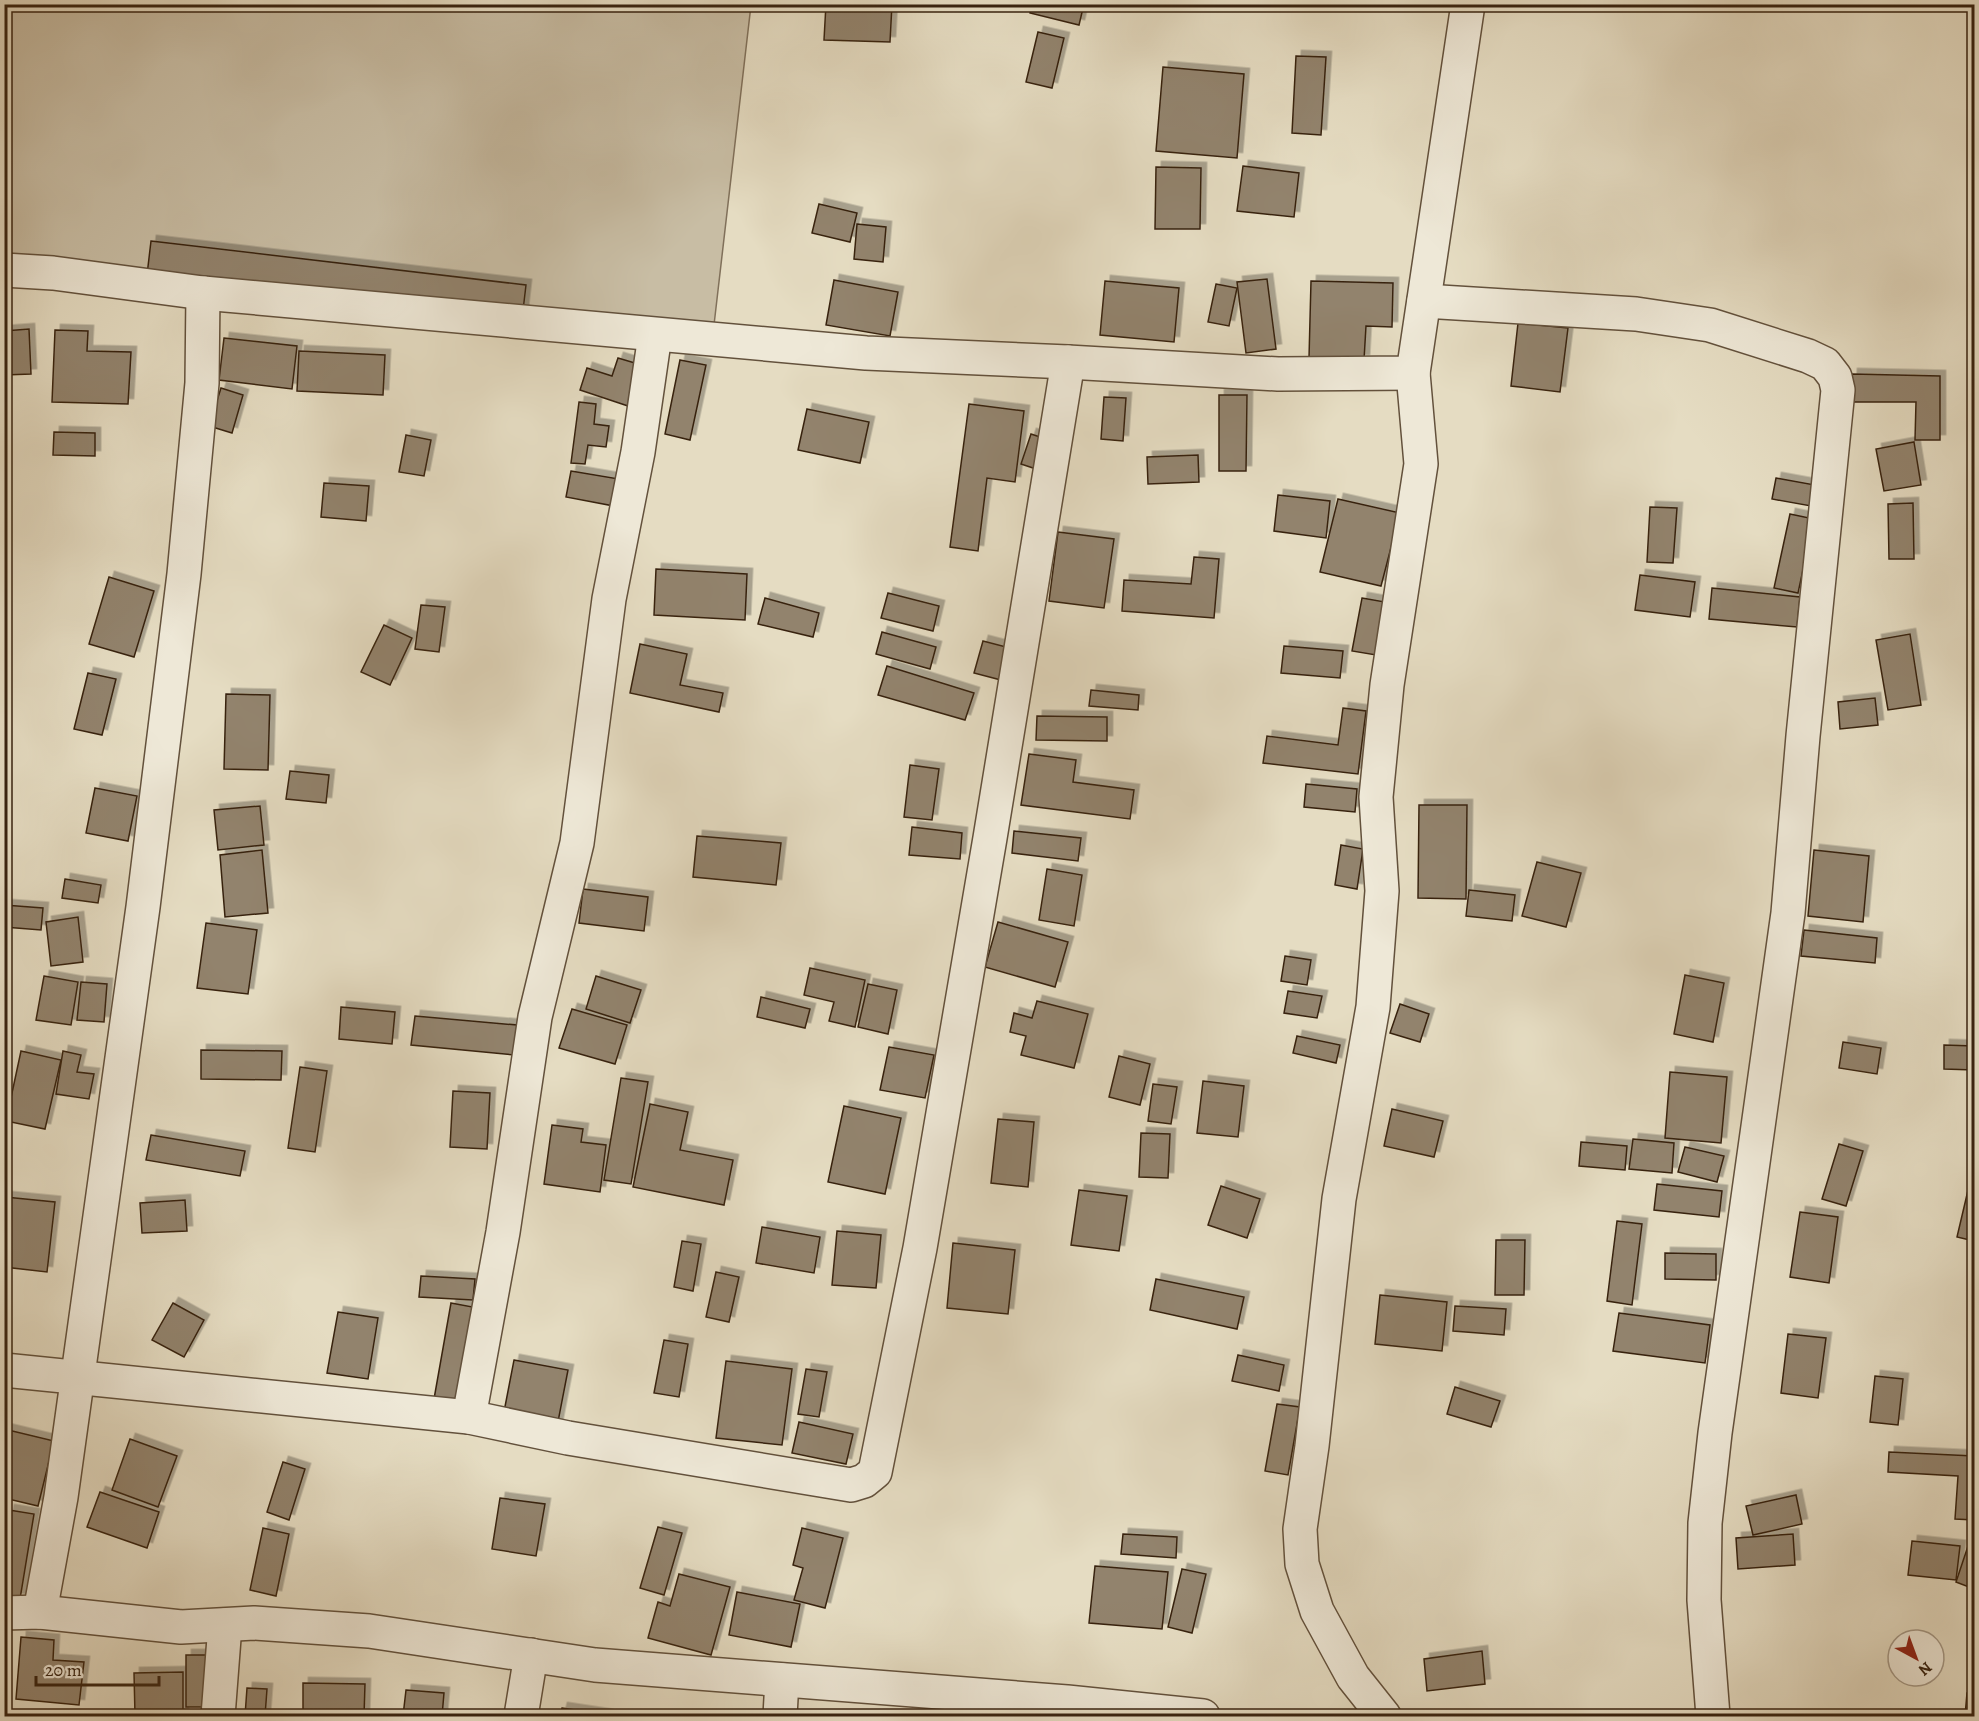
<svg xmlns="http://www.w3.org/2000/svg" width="1979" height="1721" viewBox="0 0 1979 1721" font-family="Alegreya,serif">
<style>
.green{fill:#c8bda4;stroke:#80705a;stroke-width:1.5}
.building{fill:#92836d;stroke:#382310;stroke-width:1.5;filter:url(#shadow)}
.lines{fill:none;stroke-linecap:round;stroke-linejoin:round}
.street-casing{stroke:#63513c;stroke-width:36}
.street{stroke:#eee8d7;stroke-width:33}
</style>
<defs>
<filter id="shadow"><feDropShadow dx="5.5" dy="-5.5" stdDeviation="0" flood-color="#0004"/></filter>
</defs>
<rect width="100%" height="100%" fill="#e5dcc2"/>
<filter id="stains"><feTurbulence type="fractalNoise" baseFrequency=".00333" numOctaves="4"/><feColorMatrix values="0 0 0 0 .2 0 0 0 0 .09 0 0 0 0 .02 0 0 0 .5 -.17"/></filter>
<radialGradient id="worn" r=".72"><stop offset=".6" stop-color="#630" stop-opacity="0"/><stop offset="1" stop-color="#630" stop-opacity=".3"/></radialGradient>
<polygon class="green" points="4,5 751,5 714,325 5,255"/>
<g class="building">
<polygon points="826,4 892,4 890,42 824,40"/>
<polygon points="1032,4 1084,4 1079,25 1030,13"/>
<polygon points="1038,32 1064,38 1052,88 1026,82"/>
<polygon points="1296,56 1326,57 1321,135 1292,133"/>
<polygon points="1163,67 1244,74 1237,158 1156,151"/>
<polygon points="1243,166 1299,173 1294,217 1237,211"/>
<polygon points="1156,167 1201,168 1200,229 1155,229"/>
<polygon points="819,204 857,213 850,242 812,233"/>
<polygon points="857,224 886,227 883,262 854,259"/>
<polygon points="151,241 526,285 522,319 147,275"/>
<polygon points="1267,279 1276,349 1246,353 1237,282"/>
<polygon points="834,280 898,292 890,336 826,325"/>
<polygon points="1105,281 1179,288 1174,342 1100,335"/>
<polygon points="1311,281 1393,283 1392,327 1366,326 1364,360 1309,358"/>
<polygon points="1216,284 1237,288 1229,326 1208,322"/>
<polygon points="1518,323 1568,328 1560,392 1511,386"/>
<polygon points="29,329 31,374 4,375 4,331"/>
<polygon points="55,330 88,331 87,351 131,352 128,404 52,402"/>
<polygon points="224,338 297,346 292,389 219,380"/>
<polygon points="299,351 385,355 383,395 297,391"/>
<polygon points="618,358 645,366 631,407 580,390 587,368 612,376"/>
<polygon points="680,360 706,365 690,440 665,434"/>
<polygon points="1974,370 1974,427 1968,427"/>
<polygon points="1852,374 1940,376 1940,440 1915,440 1916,402 1851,402"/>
<polygon points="221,388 243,395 232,433 209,426"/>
<polygon points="1219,395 1247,395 1246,471 1219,471"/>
<polygon points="1104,397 1126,398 1123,441 1101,439"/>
<polygon points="579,402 596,404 594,424 609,426 606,447 588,445 585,464 571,463"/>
<polygon points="969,404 1024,411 1015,482 987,478 978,551 950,547"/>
<polygon points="807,409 869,422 860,463 798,450"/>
<polygon points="54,432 95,433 95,456 53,455"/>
<polygon points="1031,434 1049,440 1039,470 1021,464"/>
<polygon points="406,435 431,440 424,476 399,472"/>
<polygon points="1914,442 1921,485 1884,491 1876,449"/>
<polygon points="1198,455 1199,482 1148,484 1147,457"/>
<polygon points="571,471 619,479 614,506 566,497"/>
<polygon points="1776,478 1815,485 1811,506 1772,499"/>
<polygon points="324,483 369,486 366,521 321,517"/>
<polygon points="1278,495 1330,501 1326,538 1274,531"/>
<polygon points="1338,499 1400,513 1381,586 1320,572"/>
<polygon points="1913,503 1914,559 1889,559 1888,504"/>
<polygon points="1650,507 1677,508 1673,563 1647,562"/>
<polygon points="1790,514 1814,519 1798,593 1774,588"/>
<polygon points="1058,532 1114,539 1104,608 1049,601"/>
<polygon points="1194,557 1219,559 1214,618 1122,611 1124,580 1191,584"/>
<polygon points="656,569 747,574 745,620 654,615"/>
<polygon points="1640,575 1695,582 1690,617 1635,610"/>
<polygon points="109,577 154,591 134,657 89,644"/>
<polygon points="1712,588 1800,597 1797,627 1709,619"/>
<polygon points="888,593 939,606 933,631 881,618"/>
<polygon points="765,598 819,613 813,637 758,624"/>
<polygon points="1362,598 1385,602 1376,655 1352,651"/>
<polygon points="421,605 445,607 439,652 415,649"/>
<polygon points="384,625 412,638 390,685 361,672"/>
<polygon points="882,632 936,647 930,669 876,654"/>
<polygon points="1910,634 1921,705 1888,710 1876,640"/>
<polygon points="983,641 1010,648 1001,680 974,673"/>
<polygon points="640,644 687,654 680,685 723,693 719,712 630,693"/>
<polygon points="1284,646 1343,651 1340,678 1281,673"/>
<polygon points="887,666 974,693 965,720 878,695"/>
<polygon points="88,673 116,679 102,735 74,729"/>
<polygon points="1091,690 1139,695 1138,710 1089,706"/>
<polygon points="226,694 270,695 268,770 224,769"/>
<polygon points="1875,698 1878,725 1840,729 1838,702"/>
<polygon points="1343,708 1366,711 1358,774 1263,763 1267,736 1338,745"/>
<polygon points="1037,716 1107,717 1107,741 1036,740"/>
<polygon points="1029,754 1076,760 1073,782 1134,790 1130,819 1021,805"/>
<polygon points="910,765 939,769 932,820 904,817"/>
<polygon points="290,771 329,775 326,803 286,799"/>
<polygon points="1306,784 1357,789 1355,812 1304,807"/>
<polygon points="95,788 137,796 128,841 86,833"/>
<polygon points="1419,805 1467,805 1466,899 1418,898"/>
<polygon points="260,806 264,845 218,850 214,810"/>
<polygon points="912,827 962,833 960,859 909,855"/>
<polygon points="1014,831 1081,838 1078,861 1012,853"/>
<polygon points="697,836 781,843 776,885 693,877"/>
<polygon points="1341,845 1363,849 1357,889 1335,885"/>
<polygon points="262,850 268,913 225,917 220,855"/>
<polygon points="1814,850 1869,856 1863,922 1808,916"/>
<polygon points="1537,862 1581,873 1566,927 1522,916"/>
<polygon points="1047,869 1082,875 1074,926 1039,920"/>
<polygon points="65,879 101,885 98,903 62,898"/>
<polygon points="583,889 648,897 644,931 579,923"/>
<polygon points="1469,890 1515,895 1512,921 1466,916"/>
<polygon points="4,905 43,908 41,930 4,927"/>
<polygon points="78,917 83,962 51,966 46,922"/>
<polygon points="998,922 1068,942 1055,987 985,967"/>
<polygon points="206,923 257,930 248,994 197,988"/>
<polygon points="1804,930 1877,938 1875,963 1801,956"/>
<polygon points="1285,956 1311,960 1307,985 1281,981"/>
<polygon points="810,968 865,980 855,1027 829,1021 834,1002 804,995"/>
<polygon points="1685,975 1724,983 1713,1042 1674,1034"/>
<polygon points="44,976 78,982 71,1025 36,1020"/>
<polygon points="596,976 641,990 630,1023 586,1009"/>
<polygon points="81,982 107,984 104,1022 77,1020"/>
<polygon points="868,984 897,990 888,1034 858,1027"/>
<polygon points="1288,991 1322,996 1317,1018 1284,1013"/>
<polygon points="761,997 810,1009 805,1028 757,1017"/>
<polygon points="1037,1001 1088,1014 1074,1068 1021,1055 1026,1036 1010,1032 1014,1013 1032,1018"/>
<polygon points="1400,1004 1429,1014 1420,1042 1390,1033"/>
<polygon points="341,1007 395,1012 392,1044 339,1039"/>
<polygon points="572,1009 627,1025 615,1064 559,1048"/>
<polygon points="415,1016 517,1025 514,1055 411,1045"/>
<polygon points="1297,1036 1340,1045 1336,1063 1293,1053"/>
<polygon points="1843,1042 1881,1048 1877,1074 1839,1068"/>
<polygon points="1944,1045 1974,1046 1974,1070 1944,1069"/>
<polygon points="889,1047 934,1055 925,1098 880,1090"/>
<polygon points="201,1050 282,1051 281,1080 201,1079"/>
<polygon points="21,1051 61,1060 45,1129 6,1121"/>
<polygon points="63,1051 81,1055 77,1072 94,1074 89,1099 56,1094"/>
<polygon points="1119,1056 1150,1064 1140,1105 1109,1097"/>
<polygon points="300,1067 327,1071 315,1152 288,1148"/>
<polygon points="1670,1072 1727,1077 1721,1143 1665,1138"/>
<polygon points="621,1078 648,1082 631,1184 604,1180"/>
<polygon points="1203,1081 1244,1086 1238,1137 1197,1133"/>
<polygon points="1153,1084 1177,1087 1171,1124 1148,1121"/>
<polygon points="453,1091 490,1093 487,1149 450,1147"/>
<polygon points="650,1104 688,1112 680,1150 733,1160 724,1205 633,1187"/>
<polygon points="844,1106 901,1118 885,1194 828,1182"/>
<polygon points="1392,1109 1443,1121 1434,1157 1384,1146"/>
<polygon points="998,1119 1034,1122 1028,1187 991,1183"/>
<polygon points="552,1125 583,1129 581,1142 606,1145 600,1192 544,1184"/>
<polygon points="1141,1133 1170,1134 1168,1178 1139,1177"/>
<polygon points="151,1135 245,1151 240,1176 146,1160"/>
<polygon points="1633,1139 1674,1143 1672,1173 1629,1169"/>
<polygon points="1581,1142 1627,1146 1625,1170 1579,1166"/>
<polygon points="1839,1144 1863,1151 1846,1206 1822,1199"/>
<polygon points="1685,1147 1724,1156 1717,1182 1678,1172"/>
<polygon points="1657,1184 1722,1191 1719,1217 1654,1210"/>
<polygon points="1221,1186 1260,1199 1247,1238 1208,1225"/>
<polygon points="1969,1186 1974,1187 1974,1241 1957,1237"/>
<polygon points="1079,1190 1127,1196 1119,1251 1071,1245"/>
<polygon points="5,1197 55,1202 47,1272 4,1267"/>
<polygon points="185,1200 187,1231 142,1233 140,1203"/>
<polygon points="1800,1212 1838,1217 1829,1283 1790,1277"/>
<polygon points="1617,1221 1642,1224 1632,1305 1607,1301"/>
<polygon points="762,1227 820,1237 814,1273 756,1263"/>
<polygon points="837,1231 881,1235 876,1288 832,1285"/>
<polygon points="1496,1240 1525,1240 1524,1295 1495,1295"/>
<polygon points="682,1241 701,1244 693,1291 674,1287"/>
<polygon points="953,1243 1015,1250 1008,1314 947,1308"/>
<polygon points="1665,1253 1716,1254 1716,1280 1665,1279"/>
<polygon points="716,1272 739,1277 729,1322 706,1317"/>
<polygon points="421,1276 475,1279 473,1300 419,1297"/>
<polygon points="1156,1279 1244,1297 1237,1329 1150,1310"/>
<polygon points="1380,1295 1447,1302 1442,1351 1375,1344"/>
<polygon points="173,1303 204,1320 184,1357 152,1340"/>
<polygon points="451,1303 478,1308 460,1404 434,1399"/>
<polygon points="1455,1306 1506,1309 1504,1335 1453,1331"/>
<polygon points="338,1312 378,1318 368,1379 327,1373"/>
<polygon points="1619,1313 1710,1325 1705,1363 1613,1351"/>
<polygon points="1788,1334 1826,1338 1818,1398 1781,1393"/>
<polygon points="664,1340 688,1344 679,1397 654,1393"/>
<polygon points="1238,1355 1284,1365 1279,1391 1232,1381"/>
<polygon points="514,1360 568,1370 557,1427 503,1417"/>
<polygon points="726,1361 792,1369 782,1445 716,1438"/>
<polygon points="806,1369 827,1372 819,1417 798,1414"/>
<polygon points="1875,1376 1903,1379 1898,1425 1870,1422"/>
<polygon points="1455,1387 1500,1401 1491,1427 1447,1414"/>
<polygon points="1277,1404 1300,1407 1288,1475 1265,1471"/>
<polygon points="799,1422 853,1434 846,1464 792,1453"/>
<polygon points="4,1429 54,1441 38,1506 4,1498"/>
<polygon points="130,1439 177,1456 158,1507 112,1490"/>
<polygon points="1889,1452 1974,1456 1974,1520 1955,1519 1958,1476 1888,1472"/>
<polygon points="283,1462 305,1469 289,1520 267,1512"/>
<polygon points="100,1492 159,1512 147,1548 87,1527"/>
<polygon points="1796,1495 1802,1524 1753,1535 1746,1506"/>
<polygon points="500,1498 545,1504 536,1556 492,1549"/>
<polygon points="9,1510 34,1514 20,1599 4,1596 4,1535"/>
<polygon points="658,1527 682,1533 664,1595 640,1588"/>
<polygon points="263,1528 289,1534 276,1596 250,1590"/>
<polygon points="802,1528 843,1538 825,1608 794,1600 803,1568 793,1565"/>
<polygon points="1123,1534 1177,1537 1176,1558 1121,1554"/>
<polygon points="1793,1534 1795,1565 1738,1569 1736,1538"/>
<polygon points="1912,1541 1960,1546 1956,1580 1908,1575"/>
<polygon points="1968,1546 1974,1548 1974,1589 1956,1582"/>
<polygon points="1095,1566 1168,1572 1162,1629 1089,1623"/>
<polygon points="1182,1569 1206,1574 1192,1633 1168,1627"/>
<polygon points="679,1574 730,1587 711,1655 648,1638 658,1602 670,1606"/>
<polygon points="737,1592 800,1604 791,1647 729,1635"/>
<polygon points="21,1637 54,1640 53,1660 84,1662 79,1705 16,1699"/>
<polygon points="1482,1651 1485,1684 1427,1691 1424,1659"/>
<polygon points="186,1655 210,1655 209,1707 186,1707"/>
<polygon points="183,1672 183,1714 135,1715 134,1673"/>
<polygon points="303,1683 365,1684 364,1716 303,1716"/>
<polygon points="247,1688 267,1689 265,1716 245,1716"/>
<polygon points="406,1690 444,1693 442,1716 403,1716"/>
<polygon points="1967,1693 1974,1694 1974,1716 1965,1716"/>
<polygon points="562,1708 607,1715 607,1716 560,1716"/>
</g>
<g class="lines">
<defs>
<g id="street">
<polyline points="4,270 53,273 203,293 866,353 1068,362 1278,374 1413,373 1468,4"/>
<polyline points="1424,301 1636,314 1710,325 1808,356 1825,364 1835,377 1838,390 1803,736 1788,913 1715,1433 1705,1523 1704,1600 1713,1716"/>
<polyline points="4,1370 469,1417 568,1438 851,1485 864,1481 875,1472 920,1248 990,838 1068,362"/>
<polyline points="469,1417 503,1232 535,1017 577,843 609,599 638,452 655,335"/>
<polyline points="40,1612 61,1497 143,907 184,574 202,383 203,293"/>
<polyline points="4,1613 40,1612 181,1627 254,1623 369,1631 595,1665 1067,1702 1203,1716"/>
<polyline points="218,1716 225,1625"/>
<polyline points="521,1716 531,1655"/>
<polyline points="780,1716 782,1680"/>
<polyline points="1384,1716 1353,1677 1317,1611 1302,1564 1300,1529 1312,1446 1339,1199 1373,1007 1382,891 1376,797 1387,685 1421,464 1413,373"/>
</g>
</defs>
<use href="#street" class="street-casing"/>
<use href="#street" class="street"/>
</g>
<rect width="1979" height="1721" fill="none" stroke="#e5dcc2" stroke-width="24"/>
<rect x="6" y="6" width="1967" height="1709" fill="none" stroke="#382310" stroke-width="3"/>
<rect x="12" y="12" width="1955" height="1697" fill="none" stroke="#382310" stroke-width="1.5"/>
<g transform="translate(1916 1658) rotate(139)"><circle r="28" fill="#eee8d7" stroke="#a59987" stroke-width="1.5"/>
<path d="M0-4.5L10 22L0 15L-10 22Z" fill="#8f2418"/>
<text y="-9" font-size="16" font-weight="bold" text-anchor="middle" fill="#382310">N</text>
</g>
<path d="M36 1676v9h123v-9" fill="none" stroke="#382310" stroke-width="3"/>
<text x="45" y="1676" font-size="18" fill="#382310" stroke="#eee8d7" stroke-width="4.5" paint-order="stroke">20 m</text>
<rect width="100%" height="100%" filter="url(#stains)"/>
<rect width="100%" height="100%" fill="url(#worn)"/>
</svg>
